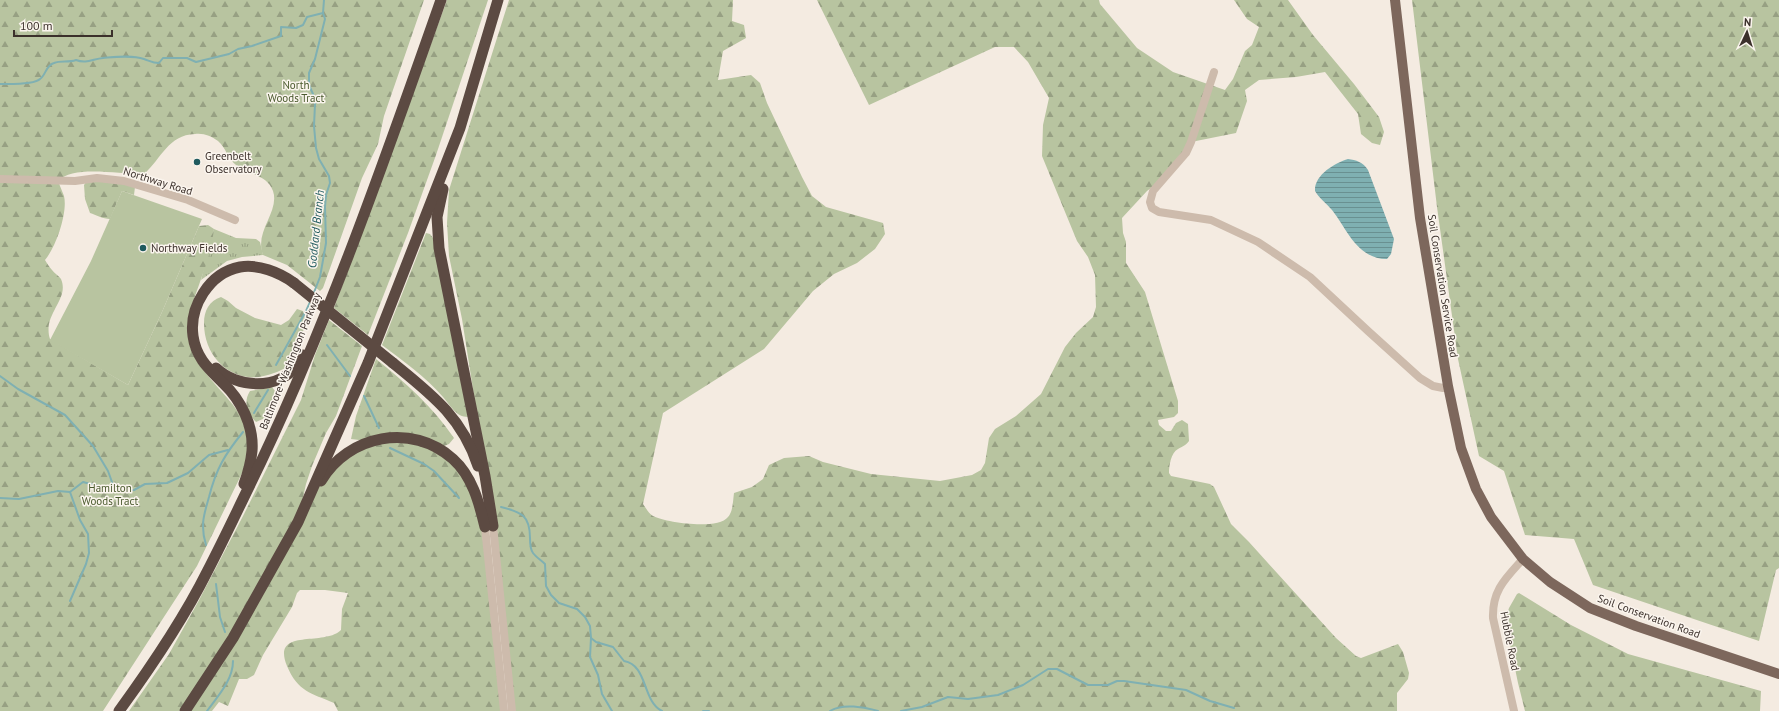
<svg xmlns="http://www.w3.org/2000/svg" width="1779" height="711" viewBox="0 0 1779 711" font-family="'PT Sans',sans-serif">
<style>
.grass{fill:url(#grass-tufts)}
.forest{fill:url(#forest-firs)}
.pitch{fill:#b8c4a0}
.water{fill:url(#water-rules)}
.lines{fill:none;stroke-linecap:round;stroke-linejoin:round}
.stream{stroke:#7fb0b2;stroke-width:2}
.minor{stroke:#cdbbac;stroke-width:8}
.major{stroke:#7d675c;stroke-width:10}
.highway{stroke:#5c4a42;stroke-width:11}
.highway-bridge{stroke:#5c4a42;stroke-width:11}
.poi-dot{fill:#1f5a5e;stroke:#fbf5ee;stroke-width:1.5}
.labels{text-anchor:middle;stroke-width:3;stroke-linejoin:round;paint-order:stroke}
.park-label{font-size:11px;fill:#4a5a2e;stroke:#fbf5ee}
.poi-label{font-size:11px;fill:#3b302b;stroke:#fbf5ee;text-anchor:start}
.street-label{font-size:11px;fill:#3b302b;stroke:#fbf5ee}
.water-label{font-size:12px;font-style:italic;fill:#1f5a5e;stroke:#fbf5ee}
</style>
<defs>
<pattern id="grass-tufts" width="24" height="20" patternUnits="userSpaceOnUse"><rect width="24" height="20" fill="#b8c4a0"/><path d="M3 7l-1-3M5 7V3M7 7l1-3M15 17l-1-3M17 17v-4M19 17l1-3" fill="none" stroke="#97a083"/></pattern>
<pattern id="forest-firs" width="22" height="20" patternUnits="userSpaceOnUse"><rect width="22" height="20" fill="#b8c4a0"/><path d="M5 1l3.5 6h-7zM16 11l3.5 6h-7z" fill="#97a083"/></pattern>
<pattern id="water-rules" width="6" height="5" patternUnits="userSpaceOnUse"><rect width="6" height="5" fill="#7fb0b2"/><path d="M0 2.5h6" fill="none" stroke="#699091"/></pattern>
</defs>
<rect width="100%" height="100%" fill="#f4ebe1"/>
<polygon class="grass" points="214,229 236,238 256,239 260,242 263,255 242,257 227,261 201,280"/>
<g class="forest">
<path d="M 0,0 L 424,0 L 384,116 L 378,144 L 362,178 L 323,288 L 320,291 L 287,265 L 263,255 C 254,231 280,212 273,191 C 267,174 248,175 236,165 C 228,159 226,148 218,141 C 211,136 204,133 195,134 C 168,135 162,158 144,174 C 123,175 73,164 58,181 C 60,186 62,191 64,196 C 68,212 56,247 45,260 C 47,263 49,267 52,270 C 54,273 59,276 61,279 C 70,300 42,314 50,339 L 128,385 L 162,312 L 199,226 L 208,225 L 214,229 C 212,246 207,263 201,279 C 194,300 185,318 189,341 C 190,351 196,360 202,368 C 230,406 257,415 244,469 L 197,566 L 103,711 L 0,711 Z"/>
<polygon points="447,0 488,0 436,155 408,233 368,335 334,308"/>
<path d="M 509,0 L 733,0 L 732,21 L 744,25 L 746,38 L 723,51 L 718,80 L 751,75 L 760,83 L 767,103 L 802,177 L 812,196 L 826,207 L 883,223 L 885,234 L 875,249 L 857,263 L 834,274 L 813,291 L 764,349 L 663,413 L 643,504 C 646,508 649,514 653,516 C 667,523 718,530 728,517 C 733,512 733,500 734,493 L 752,487 L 763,479 L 769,465 L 784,458 L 809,456 L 823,462 L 871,474 L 940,481 L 972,475 L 981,470 L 985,463 L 989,438 L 995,429 L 1016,416 L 1041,394 L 1065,347 L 1076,333 L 1093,317 L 1096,307 L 1095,275 L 1088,257 L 1077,241 L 1042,156 L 1043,125 L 1049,98 L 1028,62 L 1014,47 L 995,47 L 869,105 L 817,0 L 1099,0 L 1100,4 L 1137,48 L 1173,72 L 1225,90 L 1233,79 L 1245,51 L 1252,45 L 1259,27 L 1247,19 L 1234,0 L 1288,0 L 1313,35 L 1354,84 L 1379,117 L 1384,132 L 1380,145 L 1372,143 L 1361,134 L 1358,114 L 1325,72 L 1296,77 L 1259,80 L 1245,90 L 1247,101 L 1236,133 L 1191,142 L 1168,175 L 1147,191 L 1122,218 L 1123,233 L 1126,242 L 1126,263 L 1145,292 L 1178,401 L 1178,413 L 1174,417 L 1158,420 L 1159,425 L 1166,431 L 1171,431 L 1176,423 L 1182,420 L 1188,424 L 1189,441 C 1185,446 1183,446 1178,449 C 1171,453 1169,465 1169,473 L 1171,476 L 1210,484 L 1214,487 L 1231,524 L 1249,542 L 1336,638 L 1356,656 L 1361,658 L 1398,644 L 1403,652 L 1409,673 L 1408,679 L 1397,693 L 1397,711 L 512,711 L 473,389 L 462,319 L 449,256 L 447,223 L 449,190 Z"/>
<polygon points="1412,0 1779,0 1779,568 1776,570 1759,641 1593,585 1574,539 1525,535 1504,471 1479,456 1458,359 1437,207"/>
<path d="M 94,181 L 121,183 L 135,187 L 134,195 L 122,191 L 110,219 C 103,219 96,215 90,213 L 85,199 L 84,185 L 86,182 Z"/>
<path d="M 426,233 L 430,234 L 433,238 L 468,417 C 456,417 451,406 443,397 C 426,377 403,361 382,345 Z"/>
<path d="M 221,297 L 228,301 L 236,308 L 255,318 L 281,325 L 289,320 L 297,309 L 303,311 C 308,324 304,324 302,337 C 300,345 298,355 292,362 C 288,367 280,371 274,373 C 237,388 204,361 204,323 C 204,311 209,301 221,297 Z"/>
<path d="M 329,320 L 362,346 L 336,416 L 326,433 L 312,466 L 306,484 L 298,520 L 322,479 L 367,441 L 351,439 L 356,416 L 376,359 C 405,382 433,407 454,438 L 449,444 L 439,448 L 445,453 L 478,500 L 504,711 L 338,711 L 334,703 C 311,693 298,692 287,666 C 271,627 324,647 341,630 L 342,609 L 348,593 L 325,590 L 300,590 L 297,593 L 292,607 L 263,655 L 254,675 L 247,679 L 239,679 L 228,706 L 219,702 L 212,711 L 185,711 L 192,699 L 179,711 L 129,711 L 169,654 L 198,602 L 243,516 L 301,400 L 315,355 Z"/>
<path d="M 272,387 L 275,391 L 274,399 L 271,402 L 265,418 L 256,422 C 247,413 243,402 250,391 Z"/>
<polygon points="1519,593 1571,625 1628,654 1761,691 1760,711 1525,711 1518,683 1505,620 1509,608 1517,594"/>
</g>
<polygon class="pitch" points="122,191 202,219 162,312 128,385 50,340 91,261"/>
<path class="water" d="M 1348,159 C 1356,160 1363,162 1368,170 L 1394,239 L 1391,254 L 1387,259 C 1357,259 1347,229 1332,210 C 1326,203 1319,198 1315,191 C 1314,175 1335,163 1348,159 Z"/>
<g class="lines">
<g class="stream">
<path d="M 0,84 C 9,84 34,85 40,79 C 46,75 46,65 54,63 C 61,60 68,63 76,60 C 86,64 93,59 103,58 C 116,57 132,55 144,59 C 150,61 153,63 159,63 L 163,58 L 187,58 L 196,62 L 229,54 L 238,49 L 252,46 L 278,37 L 281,36 L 281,27 L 296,28 L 303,25 L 307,17 L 323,13"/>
<polyline points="313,295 320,277 326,243 325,207 326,195 330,183 329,176 319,159 316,148 314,126 315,104 313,94 309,85 309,73 315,59 325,19 323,13 324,0"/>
<polyline points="310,320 306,311 311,300"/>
<polyline points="327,345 350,376"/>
<polyline points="276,365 306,311"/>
<polyline points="0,376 18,389 65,415 93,446 108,471 112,482 113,490"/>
<polyline points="364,396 379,428"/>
<polyline points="254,413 268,390"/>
<polyline points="390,448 424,464 434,471 459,498"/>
<polyline points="0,498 19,499 58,491 70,492 83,482 117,491 134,490 145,484 167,483 188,473 209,455 228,450"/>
<path d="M 501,507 C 521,512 530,515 530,538 C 530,543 530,549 533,553 C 536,557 541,560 545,564 L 546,586 L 551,595 L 559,603 L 577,609 L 585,617 L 590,626 L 591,638 L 590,657 L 598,675 L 602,694 L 612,711"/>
<path d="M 206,545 C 200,526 204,514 209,497 C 216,469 225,454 243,432"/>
<polyline points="216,584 220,617 225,632"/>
<polyline points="70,601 86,564 89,553 88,534 80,520 70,492"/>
<path d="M 591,638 L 596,642 L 613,647 L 624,661 C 648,665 642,701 662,711"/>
<path d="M 207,711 C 218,696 233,680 233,661"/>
<polyline points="703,711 709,711"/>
<path d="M 830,711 C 842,703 865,707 878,711"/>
<polyline points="901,711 922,707 948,697 968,699 998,695 1023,685 1048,669 1057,669 1088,685 1108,685 1117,681 1124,681 1186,690 1210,701 1234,708"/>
</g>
<g class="minor">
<polyline points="1214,72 1191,142 1186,153 1153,191 1150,202 1152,208 1159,212 1211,220 1258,242 1310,277 1368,331 1420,378 1433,386 1443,388 1448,386"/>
<polyline points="0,179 75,181 97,178 124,181 188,200 235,220"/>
<polyline points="493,526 512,711"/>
<polyline points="485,527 504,711"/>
<path d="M 1514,711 L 1493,618 C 1492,590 1506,578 1523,559"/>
</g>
<polyline class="major" points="1395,0 1420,218 1448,386 1461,448 1476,489 1491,517 1523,559 1550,582 1590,608 1636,626 1779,674"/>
<g class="highway">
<polyline points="443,189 437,217 439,248 485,476 493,526"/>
<path d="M 393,363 C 431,394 462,417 478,466"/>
<path d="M 216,368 C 237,388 278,391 297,365 C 299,362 301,358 303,355"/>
<path d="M 321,481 C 348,435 412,422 453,459 C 472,476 479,502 485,527"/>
<path d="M 244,484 C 248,473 251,462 252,451 C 254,426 241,400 223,383 C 209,369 196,358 193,336 C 189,307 209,273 240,267 C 258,264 279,272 294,283"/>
<path d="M 119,711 C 151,667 183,620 207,572 C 220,547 232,522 244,497 C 323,337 382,168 441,0"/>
<polyline points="185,711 233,638 298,522 368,363 460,128 498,0"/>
</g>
<polyline class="highway-bridge" points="294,283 393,363"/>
</g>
<g class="poi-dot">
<circle cx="197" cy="162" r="4"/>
<circle cx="143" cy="248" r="4"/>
</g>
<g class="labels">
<g class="park-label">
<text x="296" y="89">North<tspan x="296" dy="13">Woods Tract</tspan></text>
<text x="110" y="492">Hamilton<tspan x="110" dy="13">Woods Tract</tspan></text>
</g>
<g class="poi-label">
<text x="205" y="160">Greenbelt<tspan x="205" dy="13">Observatory</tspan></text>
<text x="151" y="252">Northway Fields</text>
</g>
<g class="street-label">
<text transform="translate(158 181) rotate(17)" y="4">Northway Road</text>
<text transform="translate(1443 286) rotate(81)" y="4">Soil Conservation Service Road</text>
<text transform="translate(290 361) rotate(-68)" y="4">Baltimore-Washington Parkway</text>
<text transform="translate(1649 616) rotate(20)" y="4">Soil Conservation Road</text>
<text transform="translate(1510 641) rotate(79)" y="4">Hubble Road</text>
</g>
<g class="water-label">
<text transform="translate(316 229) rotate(-84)" y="4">Goddard Branch</text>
</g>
</g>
<g transform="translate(1747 32) rotate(4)" stroke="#fbf5ee" stroke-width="3" paint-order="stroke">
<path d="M0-3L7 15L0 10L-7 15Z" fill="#3b302b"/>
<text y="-6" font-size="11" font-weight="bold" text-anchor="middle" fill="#3b302b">N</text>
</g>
<path d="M14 30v6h98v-6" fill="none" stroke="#3b302b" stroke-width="2"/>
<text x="20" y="30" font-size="12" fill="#3b302b" stroke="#fbf5ee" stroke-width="3" paint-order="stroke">100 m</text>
</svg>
